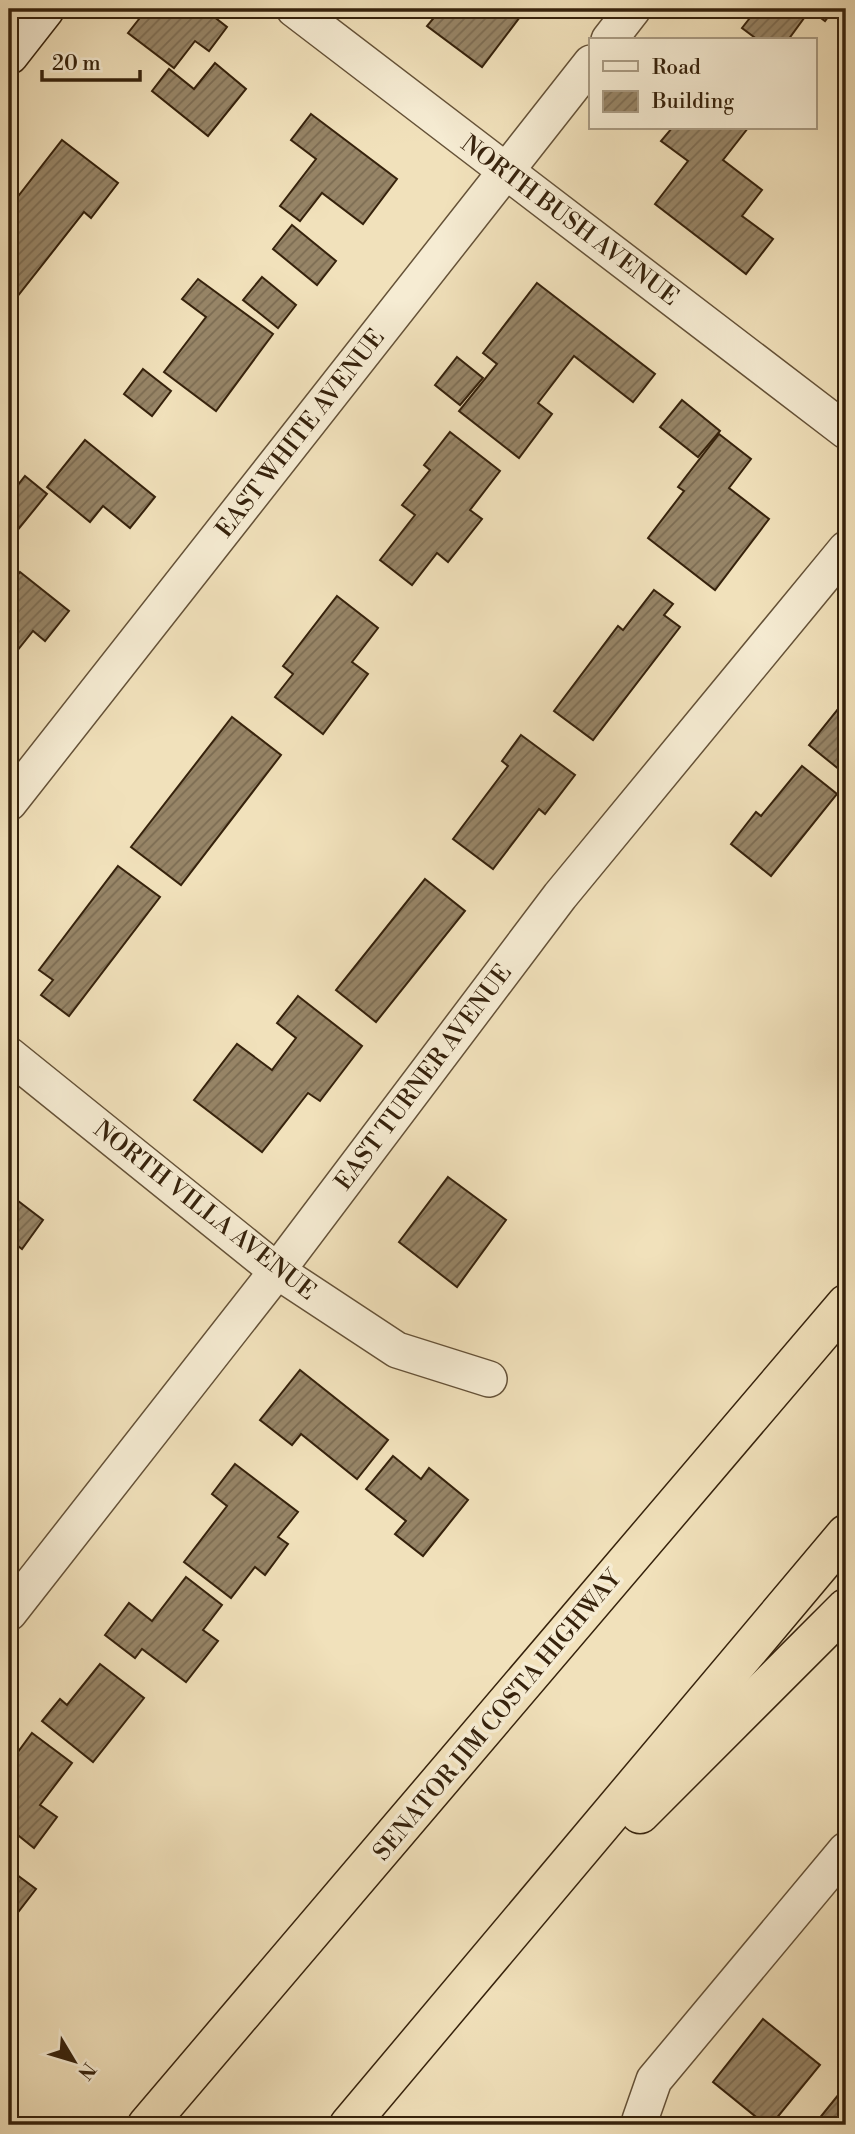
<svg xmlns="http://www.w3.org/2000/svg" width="855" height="2134" viewBox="0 0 855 2134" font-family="'Libre Bodoni',serif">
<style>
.building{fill:url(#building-hatch);stroke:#36220c;stroke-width:2}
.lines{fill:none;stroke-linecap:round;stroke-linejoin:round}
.minor-casing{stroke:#655238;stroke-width:38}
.secondary-casing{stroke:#36220c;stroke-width:41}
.motorway-casing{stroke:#36220c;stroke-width:41}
.minor{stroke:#f6ecd3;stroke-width:35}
.secondary{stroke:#f6ecd3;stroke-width:38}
.motorway{stroke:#f1e1bb;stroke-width:38}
.labels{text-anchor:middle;stroke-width:7;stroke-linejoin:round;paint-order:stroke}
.street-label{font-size:24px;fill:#36220c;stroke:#f6ecd3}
</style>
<defs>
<pattern id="building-hatch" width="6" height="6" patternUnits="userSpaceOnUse" patternTransform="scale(1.75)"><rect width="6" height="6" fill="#978567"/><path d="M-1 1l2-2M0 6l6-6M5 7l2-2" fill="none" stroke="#7c6c53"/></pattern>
</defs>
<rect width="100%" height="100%" fill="#f1e1bb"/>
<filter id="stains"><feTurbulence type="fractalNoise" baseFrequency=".00286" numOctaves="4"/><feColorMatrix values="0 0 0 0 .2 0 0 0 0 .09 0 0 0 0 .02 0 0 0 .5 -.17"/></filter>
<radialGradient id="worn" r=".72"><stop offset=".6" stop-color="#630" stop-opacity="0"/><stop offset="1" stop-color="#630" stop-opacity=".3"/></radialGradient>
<g class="building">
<polygon points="147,9 204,9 227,27 209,51 195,41 174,68 128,33"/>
<polygon points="441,9 526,9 482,67 427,26"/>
<polygon points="757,9 834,9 825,21 810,10 788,40 758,40 742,28"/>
<polygon points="215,63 246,89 208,136 152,91 169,69 194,89"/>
<polygon points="311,114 397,179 363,224 322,193 300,221 280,206 316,159 291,140"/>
<polygon points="672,128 748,128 723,160 762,190 742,216 773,239 746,274 655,204 688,161 661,141"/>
<polygon points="62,140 118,183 91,218 84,212 13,302 9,298 9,208"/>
<polygon points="292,225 336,261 317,285 273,249"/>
<polygon points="262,277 296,305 278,328 243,300"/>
<polygon points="198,279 273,334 216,411 164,372 206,317 182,299"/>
<polygon points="537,283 655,374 633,402 574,356 538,403 552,414 519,458 459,411 497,364 483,353"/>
<polygon points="457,357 483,378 460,405 435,385"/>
<polygon points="143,369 171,391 152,416 124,394"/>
<polygon points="682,400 720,431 698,457 660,427"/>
<polygon points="450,432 500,471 470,510 482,519 448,562 437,553 412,585 380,560 415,515 402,505 430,470 424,465"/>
<polygon points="719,434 751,459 729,488 769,519 715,590 648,538 684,491 678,487"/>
<polygon points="85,440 155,497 130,528 103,506 90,522 47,487"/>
<polygon points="25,476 47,494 16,532 9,526 9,488 13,491"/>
<polygon points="20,572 69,611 45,641 33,631 9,661 9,586"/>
<polygon points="654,590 673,604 664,615 680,627 593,740 554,711 618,626 623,630"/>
<polygon points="337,596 378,628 352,662 368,674 323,734 275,697 293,674 283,666"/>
<polygon points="846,699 846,775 809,745"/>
<polygon points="232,717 281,755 181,885 131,847"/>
<polygon points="521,735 575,775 545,814 539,809 493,869 453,839 508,766 502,761"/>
<polygon points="802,766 837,794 771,876 731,844 756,812 761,816"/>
<polygon points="118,866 160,897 69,1016 41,995 53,980 39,970"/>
<polygon points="425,879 465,911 376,1022 336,990"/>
<polygon points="298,996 362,1046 320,1101 308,1093 262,1152 194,1100 237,1044 272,1070 296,1038 277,1023"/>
<polygon points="448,1177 506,1220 457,1287 399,1242"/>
<polygon points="9,1194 43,1220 22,1249 9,1239"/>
<polygon points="300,1370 388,1440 357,1479 301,1434 292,1445 260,1420"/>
<polygon points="393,1456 421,1479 429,1468 468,1500 423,1556 395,1534 406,1521 366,1489"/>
<polygon points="235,1464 298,1512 278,1537 288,1544 265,1575 255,1567 231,1598 184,1562 227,1506 212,1494"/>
<polygon points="186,1577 222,1605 203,1630 218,1641 186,1682 142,1649 135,1658 105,1635 129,1603 152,1621"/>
<polygon points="100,1664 144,1698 93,1762 42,1721 60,1699 67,1705"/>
<polygon points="32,1733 72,1763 40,1805 57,1817 34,1848 9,1828 9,1764"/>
<polygon points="9,1869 36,1889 9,1924"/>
<polygon points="763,2019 820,2065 771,2125 766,2125 713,2082"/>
<polygon points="839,2094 846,2100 846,2125 814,2125"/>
</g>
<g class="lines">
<defs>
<g id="minor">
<polyline points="294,9 846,431"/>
<polyline points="609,40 633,9"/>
<polyline points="9,803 591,63"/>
<polyline points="9,1055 277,1271 397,1350 489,1379"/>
<polyline points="9,1613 277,1271 560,896 846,549"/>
<polyline points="643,2125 640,2120 654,2080 846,1850"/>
</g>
<polyline id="secondary" points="9,55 45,9"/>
<g id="motorway">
<polyline points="640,1814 846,1608"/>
<polyline points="147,2125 846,1304"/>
<polyline points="349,2125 846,1534"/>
</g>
</defs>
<use href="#minor" class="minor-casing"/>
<use href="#secondary" class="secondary-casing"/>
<use href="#motorway" class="motorway-casing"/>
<use href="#minor" class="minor"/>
<use href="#secondary" class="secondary"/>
<use href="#motorway" class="motorway"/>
</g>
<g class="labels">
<g class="street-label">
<text transform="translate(570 220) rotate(37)" y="8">NORTH BUSH AVENUE</text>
<text transform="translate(300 433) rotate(-52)" y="8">EAST WHITE AVENUE</text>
<text transform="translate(423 1077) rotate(-53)" y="8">EAST TURNER AVENUE</text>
<text transform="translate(205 1210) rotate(38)" y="8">NORTH VILLA AVENUE</text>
<text transform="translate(497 1715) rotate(-50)" y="8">SENATOR JIM COSTA HIGHWAY</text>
</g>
</g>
<rect width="855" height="2134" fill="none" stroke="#f1e1bb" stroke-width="35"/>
<rect x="10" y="10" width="834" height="2113" fill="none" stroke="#36220c" stroke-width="3.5"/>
<rect x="18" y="18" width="820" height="2099" fill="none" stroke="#36220c" stroke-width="2"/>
<rect x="589" y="38" width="228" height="91" fill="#f6ecd3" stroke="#a99b83" stroke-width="2"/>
<rect x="603" y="61" width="35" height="10" fill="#f6ecd3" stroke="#a99b83" stroke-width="2"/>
<text x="652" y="74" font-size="21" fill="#36220c">Road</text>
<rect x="603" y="91" width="35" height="21" fill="url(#building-hatch)" stroke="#a99b83" stroke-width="2"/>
<text x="652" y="108" font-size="21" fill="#36220c">Building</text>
<g transform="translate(74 2061) rotate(128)" stroke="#f6ecd3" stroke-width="5" paint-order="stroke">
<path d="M0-5L12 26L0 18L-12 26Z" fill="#36220c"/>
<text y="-10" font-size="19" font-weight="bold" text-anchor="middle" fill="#36220c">N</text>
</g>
<path d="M42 70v10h98v-10" fill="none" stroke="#36220c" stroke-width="3.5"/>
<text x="52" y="70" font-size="21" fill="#36220c" stroke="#f6ecd3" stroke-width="5" paint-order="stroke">20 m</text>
<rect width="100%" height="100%" filter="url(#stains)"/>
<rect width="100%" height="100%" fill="url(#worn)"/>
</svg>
